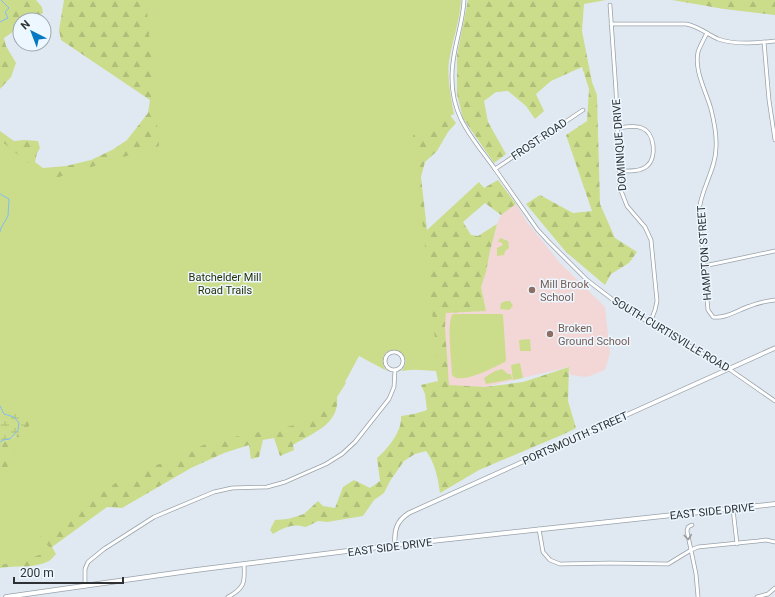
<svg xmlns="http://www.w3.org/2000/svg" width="775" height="597" viewBox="0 0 775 597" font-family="Roboto,sans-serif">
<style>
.education{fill:#f2d7d6}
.forest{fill:url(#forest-firs)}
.wetland{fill:url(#wetland-marsh)}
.green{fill:#cbdd8b}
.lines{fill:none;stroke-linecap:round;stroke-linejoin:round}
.stream{stroke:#81bdf3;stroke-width:1}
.minor-casing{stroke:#99a2aa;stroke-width:4.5}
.tertiary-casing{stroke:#99a2aa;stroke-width:5}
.secondary-casing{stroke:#99a2aa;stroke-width:5.5}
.minor{stroke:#fff;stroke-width:3}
.tertiary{stroke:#fff;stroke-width:3.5}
.secondary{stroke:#fff;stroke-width:4}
.oneway{stroke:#96989a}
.education-dot{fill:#8d6e63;stroke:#edf7ff;stroke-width:1.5}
.labels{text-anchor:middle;stroke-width:3;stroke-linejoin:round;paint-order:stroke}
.street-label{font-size:11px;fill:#2d3134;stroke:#edf7ff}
.park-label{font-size:11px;fill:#2a3108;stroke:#edf7ff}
.education-label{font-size:11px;fill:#785e54;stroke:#edf7ff;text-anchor:start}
</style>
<defs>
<pattern id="forest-firs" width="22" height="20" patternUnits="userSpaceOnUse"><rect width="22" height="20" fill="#cbdd8b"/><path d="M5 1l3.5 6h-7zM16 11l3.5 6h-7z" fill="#afbe79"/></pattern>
<pattern id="wetland-marsh" width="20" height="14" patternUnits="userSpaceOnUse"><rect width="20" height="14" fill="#cbdd8b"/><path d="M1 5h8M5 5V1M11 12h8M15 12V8" fill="none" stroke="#afbe79"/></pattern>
</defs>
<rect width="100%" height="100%" fill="#e0e9f2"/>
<polygon class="education" points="516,204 527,222 561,264 605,307 610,353 605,370 587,377 570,375 569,367 485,387 449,386 445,327 446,312 486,311 481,287 486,272 490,251 497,224 501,215"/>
<g class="forest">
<polygon points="19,0 36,0 42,7 43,13 29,20 20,20 20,27 4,38 6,46 16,63 11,77 0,89 0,27"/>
<path d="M 64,0 L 461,0 L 446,74 L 450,115 L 456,123 L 448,132 L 437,151 L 425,162 L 421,177 L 427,230 L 479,182 L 484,188 L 498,180 L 516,204 L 501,215 L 485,203 L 463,222 L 471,235 L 478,236 L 497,224 L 490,251 L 486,272 L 481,287 L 486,311 L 446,313 L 445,327 L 449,385 L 485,387 L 523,382 L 569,367 L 568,401 L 576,428 L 564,434 L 479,470 L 440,493 C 438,478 435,463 426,451 L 415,454 L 404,461 L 390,481 L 384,493 L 374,500 L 363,516 L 327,522 L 318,521 L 306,527 C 293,523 284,527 273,534 L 270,530 L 275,520 L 288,519 L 304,514 L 318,501 L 323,506 L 335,508 L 343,487 L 354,480 L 370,488 L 380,481 L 377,458 C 388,448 402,432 401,416 L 414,414 L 427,410 L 425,394 L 421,385 L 438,381 L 436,371 L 405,369 L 409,362 L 398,347 L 387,348 L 379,363 L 357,355 L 343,378 L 346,383 L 337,397 C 340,424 313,433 293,445 L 294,450 L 280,456 L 274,438 L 263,440 L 259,457 L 251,459 L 249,445 L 224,453 L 191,468 L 122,508 L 107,507 L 52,547 L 56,554 C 54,556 51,560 49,561 C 34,569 16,565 0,568 L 0,449 L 4,442 L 17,436 L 5,420 L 0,423 L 0,131 L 14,141 L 24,140 L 38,141 L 40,148 L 37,153 L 35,162 L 43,168 L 66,166 L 91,160 L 112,150 L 127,140 L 148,113 L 150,100 L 61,40 L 59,30 Z"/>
<polygon points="468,0 606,0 584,4 582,31 592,82 597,95 600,204 615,238 637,252 629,263 611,274 605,285 566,252 526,204 540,195 573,213 592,211 566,135 587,121 589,89 582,67 551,81 536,94 544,111 535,119 526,106 508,91 496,92 484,101 488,122 506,154 494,163 463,118 457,94 457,55"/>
<polygon points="672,0 775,0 775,15 724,9"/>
</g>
<polygon class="wetland" points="14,406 21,416 24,425 16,436 4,442 0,449 0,423 5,420 1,413"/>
<g class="green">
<polygon points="0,0 20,0 0,44"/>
<path d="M 146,0 L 461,0 C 460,21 452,41 449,61 C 447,78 451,98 454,114 L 413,135 L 438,367 L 401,371 C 417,354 386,340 383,359 C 382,364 384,368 387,371 L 359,356 L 338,395 L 296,425 L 213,441 L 117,482 L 40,537 L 54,552 L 39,555 L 23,561 L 0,565 L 0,481 L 35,414 L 0,414 L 0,140 L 49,180 L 159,146 Z"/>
<polygon points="500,238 508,241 509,248 505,251 504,255 497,256 497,248 503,245 501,242 498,242"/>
<polygon points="506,301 510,301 513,306 509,310 500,309 501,303"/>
<path d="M 453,314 L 502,314 L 503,315 L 506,360 L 505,362 C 494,367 460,386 452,375 C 452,364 446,320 453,314 Z"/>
<polygon points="530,339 531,351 520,351 519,340"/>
<polygon points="520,363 523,378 513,380 511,365"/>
<polygon points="502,369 508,374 511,374 512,379 486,384 484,378 495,371"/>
</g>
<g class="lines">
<g class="stream">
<polyline points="0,22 8,18 5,12 9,8 1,0"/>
<polyline points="0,194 9,199 8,216 1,228 0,232"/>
<polyline points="0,406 4,414 14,417 19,423 18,430 10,439 3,440 0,442"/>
</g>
<defs>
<g id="minor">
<path d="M 464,0 C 463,26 452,49 452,75 C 451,117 472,137 495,169 C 509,189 523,209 537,229 L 548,241 L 587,280 L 621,306 L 729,369 L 775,401"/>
<polyline points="610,5 616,91 620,188 627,206 645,227 651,240 657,301 655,310 650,323"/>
<path d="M 611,24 L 686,24 C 698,26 707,34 718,39 C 735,45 757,43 775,41"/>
<path d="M 707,33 C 704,39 700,46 698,52 C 694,71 706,91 711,109 C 714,121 717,135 716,148 C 716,170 700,190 699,212 L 708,310 L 713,317 C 725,319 738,310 750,306 C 758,303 766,301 775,300"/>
<polyline points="764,42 769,100 775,140"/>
<path d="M 618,128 C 625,127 635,125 642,128 C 655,133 657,158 647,166 C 640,172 628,171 619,171"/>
<polyline points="495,169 583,110"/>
<polyline points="704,266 775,251"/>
<circle cx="394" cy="361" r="9"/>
<polyline points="733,509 737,544"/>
<polyline points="539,529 543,552 550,560 560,564 610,563 668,564 691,550 687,531 688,527 692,525"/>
<polyline points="85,586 85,569 88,562 104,549 154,517 214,492 232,488 267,487 285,482 326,464 342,454 355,442 389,399 394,387 395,370"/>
<path d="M 228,597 C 245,588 245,582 244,564"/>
<polyline points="698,597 696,574 691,550 698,547 758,541 766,540 775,542"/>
<polyline points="757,597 768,594 775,588"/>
</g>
<path id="tertiary" d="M 395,545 C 394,531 396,521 409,513 L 775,348"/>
<polyline id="secondary" points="6,597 196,570 395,545 775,504"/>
</defs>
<use href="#minor" class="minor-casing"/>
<use href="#tertiary" class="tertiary-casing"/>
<use href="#secondary" class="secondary-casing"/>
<use href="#minor" class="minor"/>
<use href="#tertiary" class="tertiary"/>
<use href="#secondary" class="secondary"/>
</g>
<defs><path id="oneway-chevron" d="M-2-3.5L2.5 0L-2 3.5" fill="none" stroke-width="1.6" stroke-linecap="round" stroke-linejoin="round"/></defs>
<use class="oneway" href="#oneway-chevron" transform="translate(688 537) rotate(83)"/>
<g class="education-dot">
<circle cx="532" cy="290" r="4"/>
<circle cx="550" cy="334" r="4"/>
</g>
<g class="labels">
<g class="street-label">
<text transform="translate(539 139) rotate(-34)" y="4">FROST ROAD</text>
<text transform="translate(619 145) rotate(-94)" y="4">DOMINIQUE DRIVE</text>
<text transform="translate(704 253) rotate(-94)" y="4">HAMPTON STREET</text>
<text transform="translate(671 334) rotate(31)" y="4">SOUTH CURTISVILLE ROAD</text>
<text transform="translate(575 438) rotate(-24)" y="4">PORTSMOUTH STREET</text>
<text transform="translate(712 511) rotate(-6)" y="4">EAST SIDE DRIVE</text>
<text transform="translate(390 547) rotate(-7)" y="4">EAST SIDE DRIVE</text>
</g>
<g class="park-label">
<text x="225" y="281">Batchelder Mill<tspan x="225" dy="13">Road Trails</tspan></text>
</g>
<g class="education-label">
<text x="540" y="288">Mill Brook<tspan x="540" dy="13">School</tspan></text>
<text x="558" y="332">Broken<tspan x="558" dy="13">Ground School</tspan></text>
</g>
</g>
<g transform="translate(32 32) rotate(318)"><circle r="19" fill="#edf7ff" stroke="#a0a8ae"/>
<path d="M0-3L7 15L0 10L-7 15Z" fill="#0079c2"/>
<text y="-6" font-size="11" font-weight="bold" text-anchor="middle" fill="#2d3134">N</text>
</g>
<path d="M14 577v6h109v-6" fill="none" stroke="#2d3134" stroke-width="2"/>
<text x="20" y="577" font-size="12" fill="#2d3134" stroke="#edf7ff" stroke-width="3" paint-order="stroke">200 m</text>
</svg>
